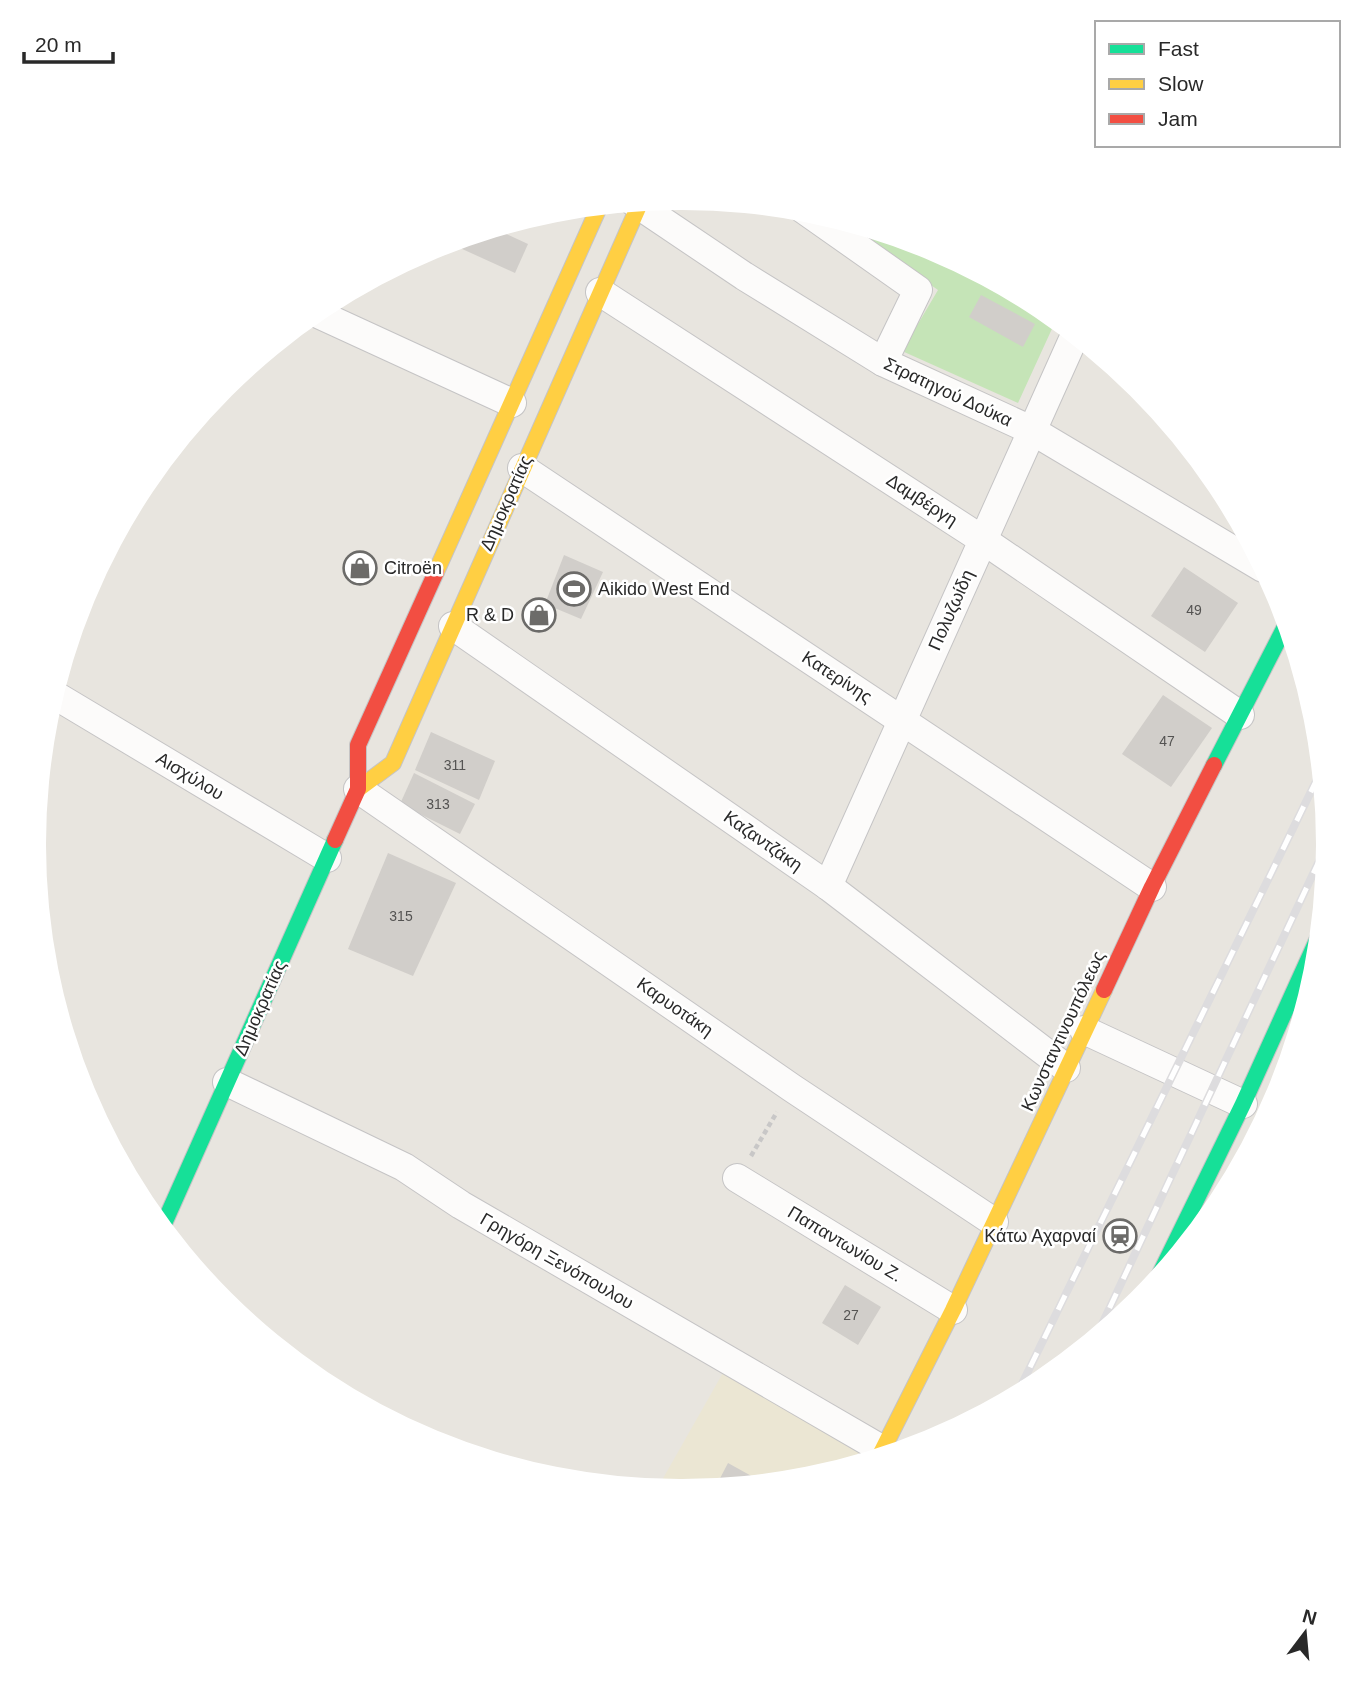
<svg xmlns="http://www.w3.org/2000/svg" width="1361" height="1689" viewBox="0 0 1361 1689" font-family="Arial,sans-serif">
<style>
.education{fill:#ebe6d3}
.green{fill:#c5e4b7}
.building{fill:#d1ceca}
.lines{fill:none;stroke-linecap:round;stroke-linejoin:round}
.street-casing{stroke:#c5c4c5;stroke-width:30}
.fast-casing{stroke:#c5c4c5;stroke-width:18}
.slow-casing{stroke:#c5c4c5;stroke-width:18}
.jam-casing{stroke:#c5c4c5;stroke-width:18}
.path{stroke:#c8c7c7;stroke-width:4.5;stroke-dasharray:5 3.5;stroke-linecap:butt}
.street{stroke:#fcfbfa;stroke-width:28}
.fast{stroke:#16e098;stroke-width:16}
.slow{stroke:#ffcf43;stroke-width:16}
.jam{stroke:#f24e42;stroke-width:16}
.rail-casing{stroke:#dddcde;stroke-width:8}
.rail{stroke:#fff;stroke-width:5;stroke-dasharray:16;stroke-linecap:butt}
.labels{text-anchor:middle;stroke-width:5;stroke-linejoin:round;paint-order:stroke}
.number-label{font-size:14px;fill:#545352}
.street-label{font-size:18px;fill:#292929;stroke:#fff}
.poi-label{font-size:18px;fill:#292929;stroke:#fff;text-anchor:start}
</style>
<rect width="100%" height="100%" fill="#e8e5df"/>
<polygon class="education" points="724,1371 861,1448 851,1466 806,1479 680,1492 657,1489"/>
<polygon class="green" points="837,219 929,247 1040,307 1056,320 1018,403 902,351 938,290"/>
<g class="building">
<polygon points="493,228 528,244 515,273 460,248 465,237"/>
<polygon points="981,295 1035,324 1023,347 969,317"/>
<polygon points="564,555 603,572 581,619 545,604"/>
<polygon points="1184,567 1238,603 1205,652 1151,616"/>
<polygon points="1163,695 1212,728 1171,787 1122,754"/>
<polygon points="431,732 495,761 479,800 415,770"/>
<polygon points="414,773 475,804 460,834 400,804"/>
<polygon points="388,853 456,883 413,976 348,949"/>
<polygon points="845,1285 881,1307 858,1345 822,1323"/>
<polygon points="728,1463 755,1478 752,1485 715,1488"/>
</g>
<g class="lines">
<defs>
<g id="street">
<polyline points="634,202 744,276 883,362 1031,430 1263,568"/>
<polyline points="803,209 918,290 883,362"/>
<polyline points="600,292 983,540 1240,715"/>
<polyline points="314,312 512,403"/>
<polyline points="522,468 1152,887"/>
<polyline points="453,626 828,886 1066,1068"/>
<polyline points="53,694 327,858"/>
<polyline points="358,789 792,1088 994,1222"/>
<polyline points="828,886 1075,335"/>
<polyline points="1084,1030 1243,1104"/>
<polyline points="227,1082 404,1167 461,1205 883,1450"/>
<polyline points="737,1178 953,1310"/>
</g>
<g id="fast">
<polyline points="1214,765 1287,623"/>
<polyline points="162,1228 335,840"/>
<polyline points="1158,1278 1243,1104 1319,936"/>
</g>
<g id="slow">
<polyline points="436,572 600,205"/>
<polyline points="358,789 393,763 641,201"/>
<polyline points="879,1457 953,1310 1104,990"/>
</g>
<g id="jam">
<polyline points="335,840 358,789 358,745 436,572"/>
<polyline points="1104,990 1152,887 1214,765"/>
</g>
</defs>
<use href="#street" class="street-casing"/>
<use href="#fast" class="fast-casing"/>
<use href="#slow" class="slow-casing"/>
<use href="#jam" class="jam-casing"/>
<polyline class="path" points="751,1156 777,1112"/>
<use href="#street" class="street"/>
<use href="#fast" class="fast"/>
<use href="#slow" class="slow"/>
<use href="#jam" class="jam"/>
<defs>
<g id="rail">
<polyline points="1096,1337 1328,842"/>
<polyline points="1016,1396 1321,771"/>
</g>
</defs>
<use href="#rail" class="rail-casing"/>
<use href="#rail" class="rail"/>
</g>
<defs>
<symbol id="shop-ring" viewBox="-11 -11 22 22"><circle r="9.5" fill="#fff" stroke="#6c6b69" stroke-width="1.5"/><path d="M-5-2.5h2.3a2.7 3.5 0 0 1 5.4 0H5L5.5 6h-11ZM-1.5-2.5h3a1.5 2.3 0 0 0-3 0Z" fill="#6c6b69"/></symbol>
<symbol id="stadium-ring" viewBox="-11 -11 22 22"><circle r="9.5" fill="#fff" stroke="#6c6b69" stroke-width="1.5"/><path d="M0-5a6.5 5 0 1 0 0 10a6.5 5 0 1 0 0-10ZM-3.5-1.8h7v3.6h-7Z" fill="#6c6b69"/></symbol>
<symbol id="station-ring" viewBox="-11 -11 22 22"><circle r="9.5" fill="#fff" stroke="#6c6b69" stroke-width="1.5"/><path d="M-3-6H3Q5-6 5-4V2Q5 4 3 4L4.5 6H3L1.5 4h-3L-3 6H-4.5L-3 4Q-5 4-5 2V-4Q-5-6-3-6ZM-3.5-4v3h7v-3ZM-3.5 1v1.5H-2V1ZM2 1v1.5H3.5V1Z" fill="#6c6b69"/></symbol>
</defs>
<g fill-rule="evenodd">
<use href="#shop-ring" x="341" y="549" width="38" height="38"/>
<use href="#stadium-ring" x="555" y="570" width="38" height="38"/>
<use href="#shop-ring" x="520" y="596" width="38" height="38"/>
<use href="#station-ring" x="1101" y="1217" width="38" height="38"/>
</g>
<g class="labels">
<g class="number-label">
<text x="1194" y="615">49</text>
<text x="1167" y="746">47</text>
<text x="455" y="770">311</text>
<text x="438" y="809">313</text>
<text x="401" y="921">315</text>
<text x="851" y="1320">27</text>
</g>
<g class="street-label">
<text transform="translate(948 392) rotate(25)" y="6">Στρατηγού Δούκα</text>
<text transform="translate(922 500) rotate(33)" y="6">Δαμβέργη</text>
<text transform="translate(506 503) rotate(-66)" y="6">Δημοκρατίας</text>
<text transform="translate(951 610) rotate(-66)" y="6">Πολυζωίδη</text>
<text transform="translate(837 677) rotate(33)" y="6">Κατερίνης</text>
<text transform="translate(190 776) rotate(31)" y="6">Αισχύλου</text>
<text transform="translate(763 841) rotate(35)" y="6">Καζαντζάκη</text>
<text transform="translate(675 1007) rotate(35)" y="6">Καρυοτάκη</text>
<text transform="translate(260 1008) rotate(-66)" y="6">Δημοκρατίας</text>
<text transform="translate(1063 1031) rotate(-65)" y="6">Κωνσταντινουπόλεως</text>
<text transform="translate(845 1244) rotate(31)" y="6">Παπαντωνίου Ζ.</text>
<text transform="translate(557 1261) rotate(30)" y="6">Γρηγόρη Ξενόπουλου</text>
</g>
<g class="poi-label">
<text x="384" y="574">Citroën</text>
<text x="598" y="595">Aikido West End</text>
<text x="514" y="621" text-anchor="end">R &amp; D</text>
<text x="1096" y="1242" text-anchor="end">Κάτω Αχαρναί</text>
</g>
</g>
<path d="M0 0H1361V1689H0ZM680 210H682A634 634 0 0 1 1316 844V845A634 634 0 0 1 682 1479H680A634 634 0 0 1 46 845V844A634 634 0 0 1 680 210Z" fill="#fff" fill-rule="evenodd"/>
<rect x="1095" y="21" width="245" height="126" fill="#ffffff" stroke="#a9a9a9" stroke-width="2"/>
<rect x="1109" y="44" width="35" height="10" fill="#16e098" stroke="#a9a9a9" stroke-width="2"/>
<text x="1158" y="56" font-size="21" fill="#292929">Fast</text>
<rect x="1109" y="79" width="35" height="10" fill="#ffcf43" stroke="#a9a9a9" stroke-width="2"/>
<text x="1158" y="91" font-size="21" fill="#292929">Slow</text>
<rect x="1109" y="114" width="35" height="10" fill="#f24e42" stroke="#a9a9a9" stroke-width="2"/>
<text x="1158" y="126" font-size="21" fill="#292929">Jam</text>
<g transform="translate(1305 1633) rotate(16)" stroke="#ffffff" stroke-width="5" paint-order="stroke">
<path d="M0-5L12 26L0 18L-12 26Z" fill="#292929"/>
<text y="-10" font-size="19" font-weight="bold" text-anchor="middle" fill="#292929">N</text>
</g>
<path d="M24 52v10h89v-10" fill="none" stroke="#292929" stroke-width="3.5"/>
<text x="35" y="52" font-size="21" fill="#292929" stroke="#ffffff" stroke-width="5" paint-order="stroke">20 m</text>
</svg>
